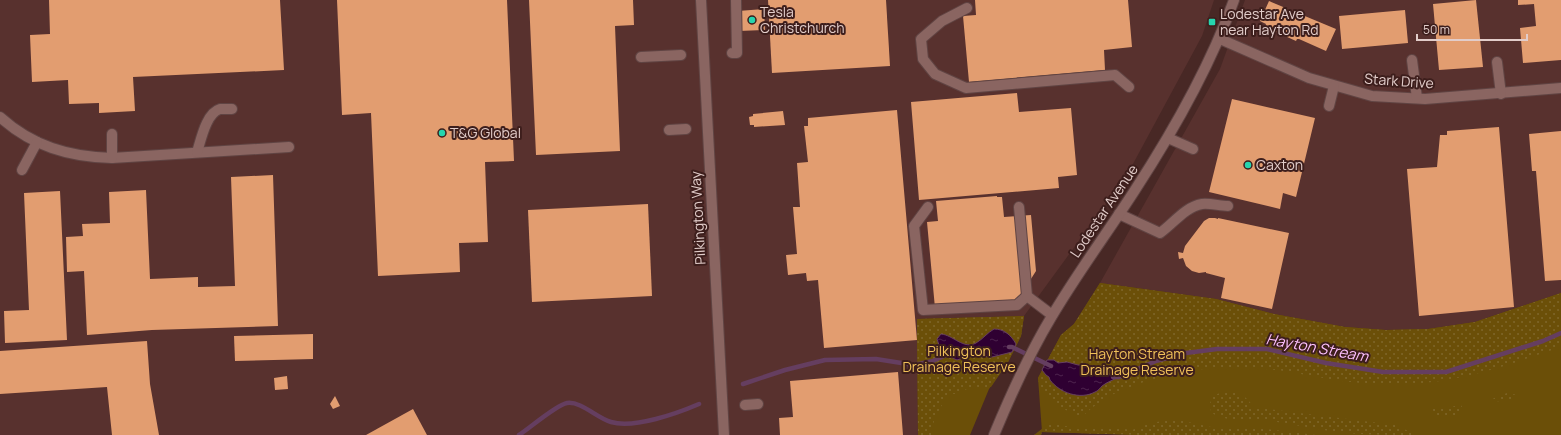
<svg xmlns="http://www.w3.org/2000/svg" width="1561" height="435" viewBox="0 0 1561 435" font-family="Manrope,sans-serif">
<style>
.built{fill:#58312e}
.park{fill:#6b4f08}
.garden{fill:url(#garden-dots)}
.water{fill:url(#water-ripples);stroke:#653e60}
.lines{fill:none;stroke-linecap:round;stroke-linejoin:round}
.stream{stroke:#653e60;stroke-width:4.5}
.building{fill:#e29d70}
.minor-casing{stroke:#604443;stroke-width:12}
.minor{stroke:#8a6561;stroke-width:10}
.poi-dot{fill:#26d5ae;stroke:#3d1e1c;stroke-width:1.5}
.labels{text-anchor:middle;stroke-width:4;stroke-linejoin:round;paint-order:stroke}
.poi-label{font-size:14px;fill:#e2cdca;stroke:#3d1e1c;text-anchor:start}
.street-label{font-size:14px;fill:#e2cdca;stroke:#3d1e1c}
.park-label{font-size:14px;fill:#f0c059;stroke:#3d1e1c}
.water-label{font-size:15px;font-style:italic;fill:#fcbffd;stroke:#3d1e1c}
</style>
<defs>
<pattern id="garden-dots" width="8" height="8" patternUnits="userSpaceOnUse"><rect width="8" height="8" fill="#6b4f08"/><path d="M2 2h.1M6 6h.1" fill="none" stroke="#80672b" stroke-width="1.8" stroke-linecap="round"/></pattern>
<pattern id="water-ripples" width="26" height="14" patternUnits="userSpaceOnUse"><rect width="26" height="14" fill="#2f0032"/><path d="M2 4q2-2 4 0t4 0M15 11q2-2 4 0t4 0" fill="none" stroke="#4d244e"/></pattern>
</defs>
<rect width="100%" height="100%" fill="#482825"/>
<g class="built">
<polygon points="0,0 1214,0 1202,36 1127,175 1024,316 917,319 918,435 0,435"/>
<polygon points="1245,0 1561,0 1561,293 1475,322 1428,329 1386,330 1345,327 1274,314 1216,299 1100,283 1220,69"/>
</g>
<g class="park">
<polygon points="1100,283 1216,299 1274,314 1345,327 1386,330 1428,329 1475,322 1561,293 1561,435 1140,435 1042,432 1038,378 1061,335 1074,324"/>
<polygon points="1024,316 1021,336 1008,362 989,389 970,435 918,435 917,319"/>
</g>
<g class="garden">
<path d="M 1100,283 L 1216,299 L 1274,314 L 1345,327 L 1386,330 L 1428,329 L 1475,322 L 1561,293 L 1561,347 C 1511,364 1462,382 1408,384 C 1378,385 1347,383 1318,377 C 1304,375 1290,371 1276,370 C 1228,365 1193,367 1147,381 C 1123,389 1102,397 1084,415 L 1076,415 L 1064,409 L 1050,400 L 1041,391 L 1038,378 L 1061,335 L 1074,324 Z"/>
<path d="M 1024,316 L 1021,336 L 1008,362 L 991,387 L 967,389 L 955,394 L 951,394 C 941,403 932,422 931,435 L 918,435 L 917,319 Z"/>
<path d="M 1227,391 C 1239,392 1248,397 1253,407 L 1395,425 L 1417,435 C 1393,435 1370,435 1346,433 C 1319,430 1292,424 1265,420 C 1247,417 1226,424 1211,412 L 1210,403 L 1214,395 Z"/>
<path d="M 1507,393 L 1518,395 C 1509,401 1502,402 1491,401 L 1492,399 Z"/>
<path d="M 1459,405 L 1462,406 C 1461,414 1451,418 1443,417 C 1437,417 1432,413 1427,411 L 1430,408 L 1443,409 Z"/>
<polygon points="1174,419 1211,427 1257,428 1316,435 1140,435 1042,432 1041,435 1034,435 1047,425 1054,424 1071,427 1110,427 1132,430 1151,423"/>
</g>
<g class="water">
<path d="M 994,329 C 1004,329 1011,335 1016,344 L 1012,352 L 992,357 L 971,355 L 957,360 L 946,355 L 950,352 L 947,349 L 939,345 L 937,339 L 941,334 C 953,335 964,350 976,343 C 983,339 987,333 994,329 Z"/>
<path d="M 1047,360 L 1054,360 L 1058,363 L 1067,362 L 1078,365 L 1095,366 L 1110,375 L 1119,377 C 1113,380 1107,382 1102,386 C 1100,388 1098,391 1095,392 C 1080,400 1060,393 1050,380 L 1049,377 L 1046,375 L 1042,370 Z"/>
</g>
<g class="lines">
<g class="stream">
<polyline points="1009,347 1012,347 1051,366"/>
<polyline points="1113,377 1119,377 1156,361 1186,353 1217,349 1267,349 1326,363 1383,372 1446,372 1543,341 1561,333"/>
<polyline points="743,384 785,370 825,360 876,359 914,365 933,361 946,355 952,355"/>
<path d="M 519,435 C 530,428 556,405 567,403 C 581,401 597,418 611,422 C 634,429 678,413 699,404"/>
</g>
</g>
<g class="building">
<polygon points="49,0 280,0 284,70 133,77 135,111 99,113 99,103 69,104 68,80 32,82 30,35 50,34"/>
<polygon points="337,0 507,0 514,161 485,162 488,242 459,243 460,272 378,276 371,113 342,115"/>
<polygon points="529,0 633,0 634,25 615,26 620,151 536,155"/>
<polygon points="768,0 886,0 890,66 772,73"/>
<polygon points="975,0 1128,0 1132,47 1104,50 1105,70 969,82 963,16 976,15"/>
<polygon points="1476,0 1483,67 1439,70 1433,4"/>
<polygon points="1518,0 1561,0 1561,60 1523,63 1520,28 1536,26 1534,4 1518,5"/>
<polygon points="1269,1 1336,29 1326,51 1299,39 1297,39 1296,41 1265,27 1266,24 1260,21"/>
<polygon points="764,9 765,30 739,31 738,11"/>
<polygon points="1405,10 1408,43 1342,49 1339,16"/>
<polygon points="1017,93 1019,112 1071,108 1077,175 1058,177 1059,188 919,200 911,102"/>
<polygon points="1232,99 1315,118 1296,197 1283,193 1280,209 1209,192"/>
<polygon points="897,110 917,340 824,348 818,280 807,281 806,273 788,275 786,255 797,254 793,207 800,207 797,163 808,162 804,126 808,126 808,118"/>
<polygon points="783,111 785,125 754,127 754,125 750,125 749,117 753,116 753,114"/>
<polygon points="1499,127 1514,307 1419,316 1407,169 1437,167 1440,135 1447,135 1447,131"/>
<polygon points="1561,131 1561,280 1545,281 1536,171 1532,171 1529,134"/>
<polygon points="273,175 278,326 152,330 87,335 84,271 67,272 66,237 83,236 82,224 110,223 109,192 146,190 150,279 198,277 198,287 235,286 231,177"/>
<polygon points="60,191 67,340 5,343 4,311 29,310 24,193"/>
<polygon points="997,196 997,197 1002,197 1004,217 1031,215 1036,271 1017,301 935,308 927,222 938,221 936,201"/>
<polygon points="648,204 652,296 532,302 528,210"/>
<polygon points="1209,218 1215,218 1218,219 1218,218 1289,233 1272,309 1221,298 1225,278 1206,273 1206,272 1199,273 1192,271 1186,266 1183,258 1179,259 1178,252 1183,253 1185,246 1204,221"/>
<polygon points="313,334 313,359 235,361 234,336"/>
<polygon points="147,341 150,384 159,435 112,435 107,387 0,394 0,351"/>
<polygon points="898,372 903,435 780,435 779,418 793,417 790,381"/>
<polygon points="287,376 288,389 275,390 274,378"/>
<polygon points="335,396 340,406 333,409 330,404"/>
<polygon points="413,409 427,435 366,435"/>
</g>
<g class="lines">
<defs>
<g id="minor">
<polyline points="701,0 724,435"/>
<polyline points="967,8 942,21 921,39 923,59 935,74 966,88 1115,75 1129,87"/>
<polyline points="1220,39 1309,78 1372,96 1425,99 1561,88"/>
<polyline points="732,53 737,53 736,0"/>
<polyline points="641,57 681,55"/>
<polyline points="1412,60 1417,98"/>
<polyline points="1497,62 1501,94"/>
<polyline points="1329,106 1334,86"/>
<path d="M 0,117 C 32,146 69,157 112,158 L 289,147"/>
<polyline points="669,130 686,129"/>
<polyline points="1168,138 1193,149"/>
<path d="M 197,152 C 201,140 206,113 220,109 C 224,109 228,109 232,109"/>
<polyline points="112,158 112,134"/>
<polyline points="22,170 37,142"/>
<polyline points="928,207 914,226 923,310 1017,305 1027,296"/>
<polyline points="1019,207 1027,296 1052,315"/>
<path d="M 1119,214 L 1160,233 C 1174,223 1185,207 1202,204 C 1210,203 1220,206 1228,206"/>
<polyline points="745,405 758,404"/>
<path d="M 994,435 C 1011,394 1029,354 1052,316 C 1078,272 1108,232 1135,190 C 1174,130 1210,67 1234,0"/>
</g>
</defs>
<use href="#minor" class="minor-casing"/>
<use href="#minor" class="minor"/>
</g>
<g class="poi-dot">
<circle cx="752" cy="20" r="4"/>
<rect x="1208" y="18" width="8" height="8" rx="2"/>
<circle cx="442" cy="133" r="4"/>
<circle cx="1248" cy="165" r="4"/>
</g>
<g class="labels">
<g class="poi-label">
<text x="760" y="17">Tesla<tspan x="760" dy="16">Christchurch</tspan></text>
<text x="1220" y="19">Lodestar Ave<tspan x="1220" dy="16">near Hayton Rd</tspan></text>
<text x="450" y="138">T&amp;G Global</text>
<text x="1256" y="170">Caxton</text>
</g>
<g class="street-label">
<text transform="translate(1399 81) rotate(4)" y="5">Stark Drive</text>
<text transform="translate(1104 211) rotate(-56)" y="5">Lodestar Avenue</text>
<text transform="translate(698 218) rotate(-93)" y="5">Pilkington Way</text>
</g>
<g class="park-label">
<text x="959" y="356">Pilkington<tspan x="959" dy="16">Drainage Reserve</tspan></text>
<text x="1137" y="359">Hayton Stream<tspan x="1137" dy="16">Drainage Reserve</tspan></text>
</g>
<g class="water-label">
<text transform="translate(1317 348) rotate(10)" y="5">Hayton Stream</text>
</g>
</g>
<path d="M1417 34v6h110v-6" fill="none" stroke="#e2cdca" stroke-width="2"/>
<text x="1423" y="34" font-size="12" fill="#e2cdca" stroke="#3d1e1c" stroke-width="3" paint-order="stroke">50 m</text>
</svg>
